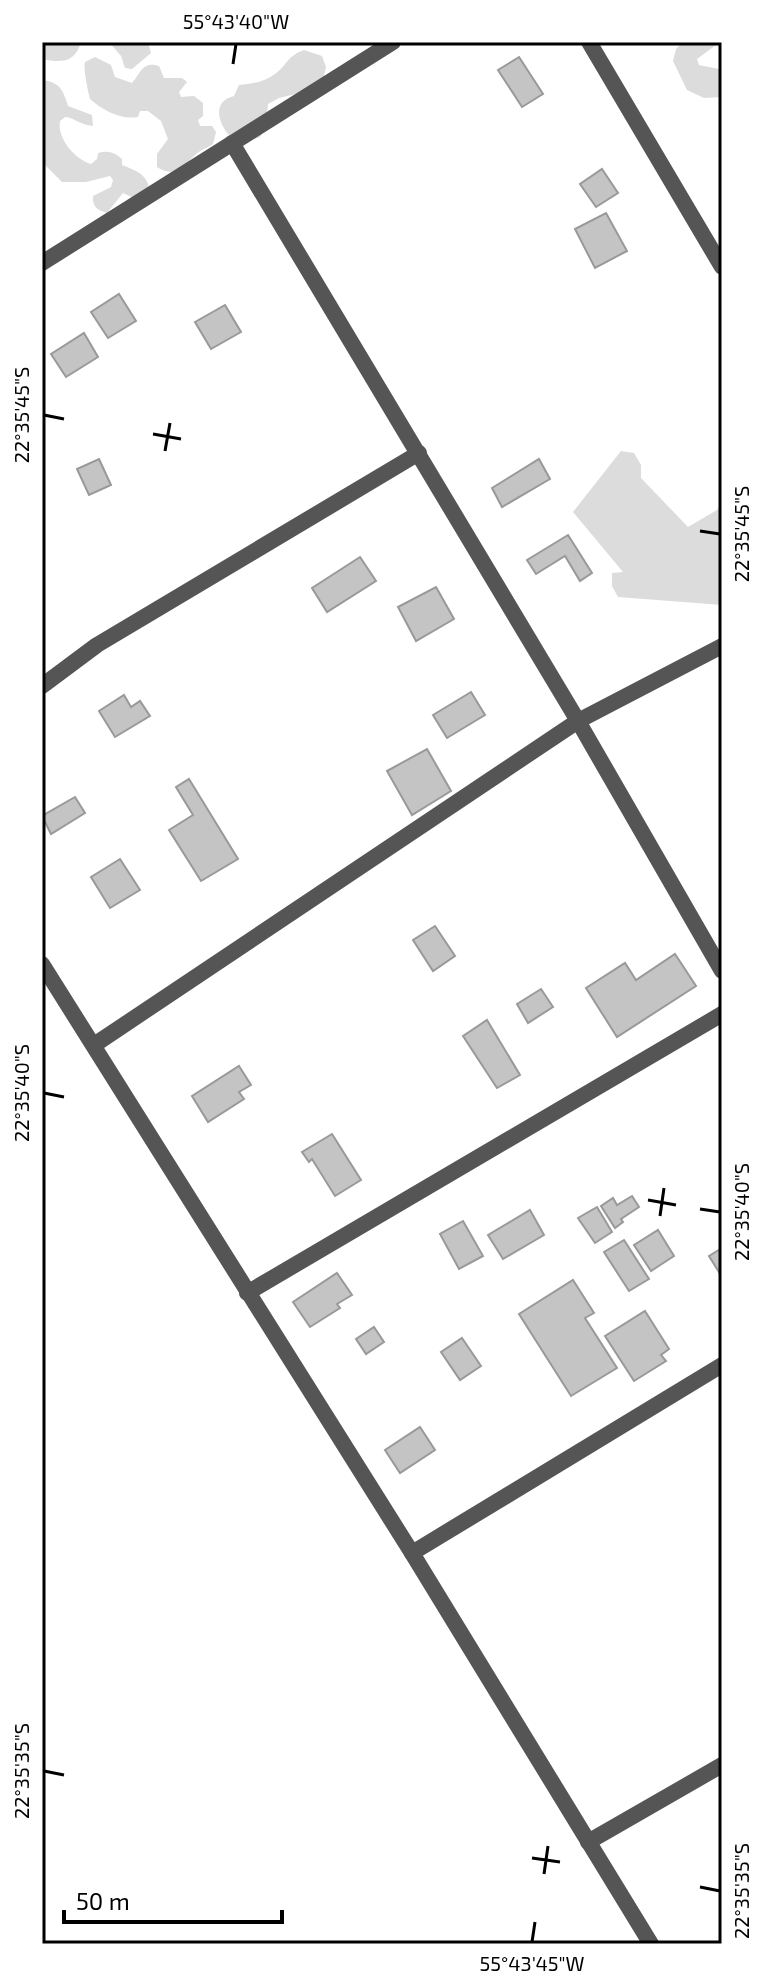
<svg xmlns="http://www.w3.org/2000/svg" width="764" height="1986" viewBox="0 0 764 1986" font-family="'Exo 2',sans-serif">
<style>
.green{fill:#dcdcdc}
.building{fill:#c4c4c4;stroke:#999;stroke-width:2}
.lines{fill:none;stroke-linecap:round;stroke-linejoin:round}
.minor{stroke:#555;stroke-width:16}
.ticks{fill:none;stroke:#000;stroke-width:3}
.neatline{fill:none;stroke:#000;stroke-width:3}
.ticks-label{font-size:20px;text-anchor:middle;fill:#000}
</style>
<rect width="100%" height="100%" fill="#fff"/>
<g class="green">
<path d="M 42,42 L 81,42 C 75,63 61,63 42,59 Z"/>
<polygon points="109,42 148,42 151,53 132,69 125,68 121,56"/>
<polygon points="683,42 720,42 697,59 699,65 719,69 722,73 722,97 704,98 687,90 673,61 676,49"/>
<path d="M 304,50 L 322,56 L 326,67 L 323,80 L 300,93 L 279,98 L 268,104 L 266,127 L 260,137 L 248,141 L 229,135 C 217,121 213,101 234,96 L 239,85 C 252,84 264,82 275,74 C 288,64 287,56 304,50 Z"/>
<path d="M 95,57 L 111,65 L 115,77 L 132,83 C 141,73 142,61 159,66 L 164,78 L 182,78 L 187,82 L 179,92 L 181,97 L 194,96 L 203,103 L 203,116 L 198,120 L 200,126 L 212,126 L 216,132 L 213,144 C 207,148 201,150 196,154 C 183,166 176,179 157,167 L 157,154 L 168,139 L 161,121 L 148,111 L 140,111 L 138,117 C 121,120 102,110 90,99 C 88,91 83,68 85,62 Z"/>
<path d="M 42,80 C 60,82 63,90 68,106 L 92,115 L 93,126 C 81,125 72,117 65,117 L 60,121 C 57,139 75,159 91,164 L 97,159 L 98,153 C 107,150 115,152 122,159 L 122,165 C 134,170 148,174 149,189 L 134,198 L 123,193 L 107,213 C 97,210 92,206 93,196 L 111,187 L 113,180 L 110,176 L 86,182 L 62,182 L 42,162 Z"/>
<polygon points="621,451 634,453 641,465 641,478 688,527 717,510 722,502 722,605 618,597 612,586 612,573 623,572 573,512"/>
</g>
<g class="building">
<polygon points="519,57 543,94 522,107 498,70"/>
<polygon points="602,169 618,193 596,207 580,184"/>
<polygon points="606,213 627,251 595,268 575,229"/>
<polygon points="119,294 136,321 108,338 91,312"/>
<polygon points="225,305 241,332 211,349 195,322"/>
<polygon points="84,333 98,357 66,377 51,354"/>
<polygon points="99,459 111,485 89,495 77,469"/>
<polygon points="539,459 550,479 502,507 492,488"/>
<polygon points="568,535 592,573 580,581 565,556 536,574 527,560"/>
<polygon points="360,557 376,581 327,612 312,588"/>
<polygon points="436,587 454,619 416,641 398,607"/>
<polygon points="471,692 485,715 447,738 433,715"/>
<polygon points="124,695 131,707 140,701 150,716 115,737 99,711"/>
<polygon points="427,749 451,791 412,815 387,771"/>
<polygon points="189,779 238,859 201,881 169,830 193,815 176,787"/>
<polygon points="75,797 85,813 51,834 42,816"/>
<polygon points="120,859 140,890 110,908 91,877"/>
<polygon points="435,926 455,956 433,971 413,940"/>
<polygon points="675,954 696,986 617,1037 586,988 625,963 636,980"/>
<polygon points="541,989 553,1007 528,1023 517,1004"/>
<polygon points="487,1020 520,1075 497,1088 463,1036"/>
<polygon points="239,1066 251,1085 239,1092 244,1099 208,1122 192,1096"/>
<polygon points="332,1134 361,1180 335,1196 312,1159 309,1162 302,1152"/>
<polygon points="632,1196 639,1207 621,1219 623,1222 615,1228 601,1206 613,1198 617,1205"/>
<polygon points="597,1207 612,1232 595,1243 578,1218"/>
<polygon points="530,1210 544,1235 503,1259 488,1235"/>
<polygon points="463,1221 483,1256 459,1269 440,1234"/>
<polygon points="658,1230 674,1256 651,1271 634,1245"/>
<polygon points="624,1240 649,1279 629,1291 604,1252"/>
<polygon points="722,1248 722,1277 709,1256"/>
<polygon points="337,1273 352,1295 337,1304 340,1308 310,1327 293,1302"/>
<polygon points="573,1280 594,1313 585,1318 617,1368 571,1396 519,1314"/>
<polygon points="645,1311 669,1349 661,1355 666,1361 634,1381 605,1336"/>
<polygon points="374,1327 384,1342 366,1354 356,1339"/>
<polygon points="462,1338 481,1366 460,1380 441,1352"/>
<polygon points="420,1427 435,1450 400,1473 385,1450"/>
</g>
<g class="lines">
<g class="minor">
<polyline points="589,42 722,267"/>
<polyline points="232,143 578,721 722,971"/>
<polyline points="42,263 393,42"/>
<polyline points="42,686 97,645 419,453"/>
<polyline points="42,964 412,1553 651,1944"/>
<polyline points="94,1045 578,721 722,646"/>
<polyline points="247,1293 722,1014"/>
<polyline points="412,1553 722,1365"/>
<polyline points="588,1842 722,1765"/>
</g>
</g>
<path class="ticks" d="M 233,64 L 236,44M 44,415 L 64,419M 153,434 L 181,439M 165,451 L 170,423M 700,531 L 720,534M 44,1093 L 64,1097M 648,1200 L 676,1205M 700,1209 L 720,1212M 660,1216 L 664,1188M 44,1771 L 64,1775M 532,1858 L 560,1862M 544,1874 L 548,1846M 700,1887 L 720,1891M 532,1942 L 535,1922"/>
<rect width="764" height="1986" fill="none" stroke="#ffffff" stroke-width="88"/>
<path d="M64 1910v12h218v-12" fill="none" stroke="#000000" stroke-width="4"/>
<text x="76" y="1910" font-size="24" fill="#000000" stroke="#ffffff" stroke-width="6" paint-order="stroke">50 m</text>
<rect x="44" y="44" width="676" height="1898" class="neatline"/>
<g class="ticks-label">
<text x="236" y="29">55°43'40"W</text>
<text transform="translate(22 415) rotate(-90)" y="7">22°35'45"S</text>
<text transform="translate(742 534) rotate(-90)" y="7">22°35'45"S</text>
<text transform="translate(22 1093) rotate(-90)" y="7">22°35'40"S</text>
<text transform="translate(742 1212) rotate(-90)" y="7">22°35'40"S</text>
<text transform="translate(22 1771) rotate(-90)" y="7">22°35'35"S</text>
<text transform="translate(742 1891) rotate(-90)" y="7">22°35'35"S</text>
<text x="532" y="1971">55°43'45"W</text>
</g>
</svg>
